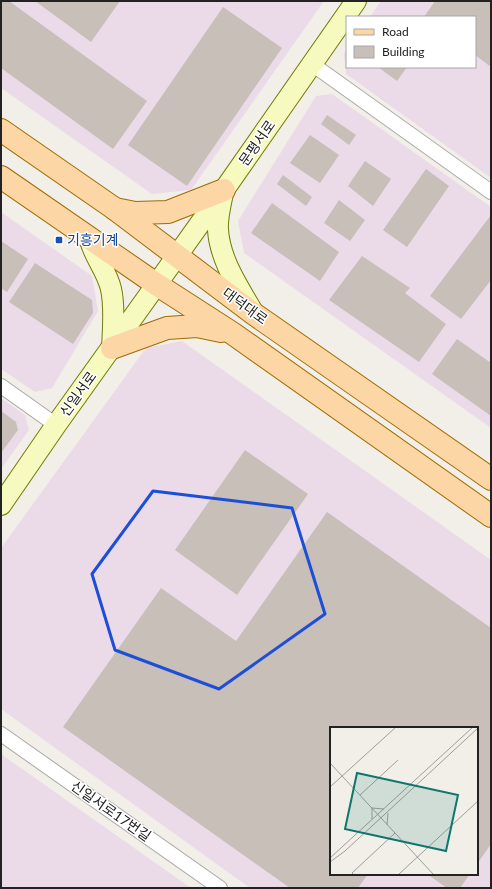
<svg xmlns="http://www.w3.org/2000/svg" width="492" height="889" viewBox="0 0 492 889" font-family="Lato,'Noto Sans KR',sans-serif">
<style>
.industrial{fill:#ebdbe8;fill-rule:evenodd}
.building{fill:#c7bfb8}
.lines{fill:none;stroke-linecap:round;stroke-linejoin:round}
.street-casing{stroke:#a9a9a9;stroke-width:16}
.secondary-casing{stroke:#707d05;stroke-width:22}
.primary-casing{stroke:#a06b00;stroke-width:24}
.street{stroke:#fff;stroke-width:14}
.secondary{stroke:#f7fabf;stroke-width:20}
.primary{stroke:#fcd6a4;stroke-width:22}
.marked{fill:none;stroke:#1d4ed8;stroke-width:3;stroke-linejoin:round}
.transit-dot{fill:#1a4fb4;stroke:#fff;stroke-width:1.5}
.labels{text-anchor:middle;stroke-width:3;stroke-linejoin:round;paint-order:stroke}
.street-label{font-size:14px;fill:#222;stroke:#fff}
.transit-label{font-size:14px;fill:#164399;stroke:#fff;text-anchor:start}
.inset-road{fill:none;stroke:#9f9d99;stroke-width:1}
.view{fill:#0f766e;fill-opacity:0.15;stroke:#0f766e;stroke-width:2}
.inset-edge{fill:none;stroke:#222;stroke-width:2}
</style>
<rect width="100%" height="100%" fill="#f2efe9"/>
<g class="industrial">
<polygon points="1,1 324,1 191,190 152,194 1,88"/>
<polygon points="381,1 491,1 491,178 346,74 344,54 347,49 347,67 475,67 475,17 370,17"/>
<polygon points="332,94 491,207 491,428 244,253 238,221 316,96"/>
<polygon points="1,212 92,276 98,311 52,388 35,392 1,369"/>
<path d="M 182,341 L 491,560 L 491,888 L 250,888 L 1,709 L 1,548 L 146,348 ZM 331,728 L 477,728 L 477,874 L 331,874 Z"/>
<polygon points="1,398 25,415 29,430 1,469"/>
<polygon points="1,754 191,888 1,888"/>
</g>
<g class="building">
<polygon points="1,1 9,1 147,101 113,149 1,68"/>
<polygon points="35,1 120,1 91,42"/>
<polygon points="435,1 491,1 491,67 475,55 475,17 424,17"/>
<polygon points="223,7 282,48 187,186 128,145"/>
<polygon points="378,67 407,67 397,81"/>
<polygon points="327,115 356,135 349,145 321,124"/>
<polygon points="310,135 339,155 320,183 290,163"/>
<polygon points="365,161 391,179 373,206 348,186"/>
<polygon points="426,169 449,186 407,247 383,230"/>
<polygon points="283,175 312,197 306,206 277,184"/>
<polygon points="339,200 365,220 350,241 324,223"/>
<polygon points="272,203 339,252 320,281 251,233"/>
<polygon points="491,215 491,280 461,319 430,296"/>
<polygon points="1,241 28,259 7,292 1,288"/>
<polygon points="362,256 410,288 405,293 446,324 419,362 329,300"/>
<polygon points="35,263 92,300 93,313 73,344 9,302"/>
<polygon points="457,339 491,363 491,416 432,374"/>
<polygon points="1,411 16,422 18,430 1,453"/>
<polygon points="245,450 308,494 237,595 175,550"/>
<polygon points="327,512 491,628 491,844 477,864 477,728 331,728 331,874 368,874 358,888 290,888 63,727 161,588 236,641"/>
<polygon points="427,874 470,874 460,888 447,888"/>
</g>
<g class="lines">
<defs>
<g id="street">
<polyline points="312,64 491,192"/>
<polyline points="1,386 56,425"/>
<polyline points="1,734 220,888"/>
</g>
<g id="secondary">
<path d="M 223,193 C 221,204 217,218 218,230 C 220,260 238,286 253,312"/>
<path d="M 90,240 C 94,257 107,271 111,289 C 115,307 113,328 112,348"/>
<polyline points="1,505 56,425 224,190 356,1"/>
</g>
<g id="primary">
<polyline points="1,130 115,209 254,314 491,479"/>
<polyline points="1,177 156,284 232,333 491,516"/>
<polyline points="115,209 135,213 168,212 224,190"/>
<polyline points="112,348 167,328 197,326 221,331"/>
</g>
</defs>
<use href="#street" class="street-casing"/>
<use href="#secondary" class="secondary-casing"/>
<use href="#primary" class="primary-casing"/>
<use href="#street" class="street"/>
<use href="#secondary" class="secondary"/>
<use href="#primary" class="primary"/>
</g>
<path class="marked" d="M 153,491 L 292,508 L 325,614 L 219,689 L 115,650 L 92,574 Z"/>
<rect class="transit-dot" x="55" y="236" width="8" height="8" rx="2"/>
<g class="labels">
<g class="street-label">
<text transform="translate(257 143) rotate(-55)" y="5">문평서로</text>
<text transform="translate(245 306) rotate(36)" y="5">대덕대로</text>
<text transform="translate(78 394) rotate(-54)" y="5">신일서로</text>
<text transform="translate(111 811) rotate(35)" y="5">신일서로17번길</text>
</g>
<g class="transit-label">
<text x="67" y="245">기흥기계</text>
</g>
</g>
<g transform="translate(330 727)">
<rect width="148" height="148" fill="#f2efe9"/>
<path class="inset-road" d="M 0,36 L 104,148M 0,60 L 66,0M 30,68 L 68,33M 42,92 L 42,81 L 54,82M 57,98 L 58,86M 0,131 L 143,0M 0,135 L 15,124 L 148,1M 24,148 L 22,146 L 65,106M 68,148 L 148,74"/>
<path class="view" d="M 27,46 L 128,68 L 116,124 L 15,102 Z"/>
<rect width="148" height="148" class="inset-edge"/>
</g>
<rect width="492" height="889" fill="none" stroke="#222222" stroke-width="4"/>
<rect x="346" y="16" width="130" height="52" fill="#ffffff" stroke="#a7a7a7"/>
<rect x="354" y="29" width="20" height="6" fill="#fcd6a4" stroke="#a7a7a7"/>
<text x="382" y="36" font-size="12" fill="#222222">Road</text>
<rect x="354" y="46" width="20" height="12" fill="#c7bfb8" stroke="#a7a7a7"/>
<text x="382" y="56" font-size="12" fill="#222222">Building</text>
</svg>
